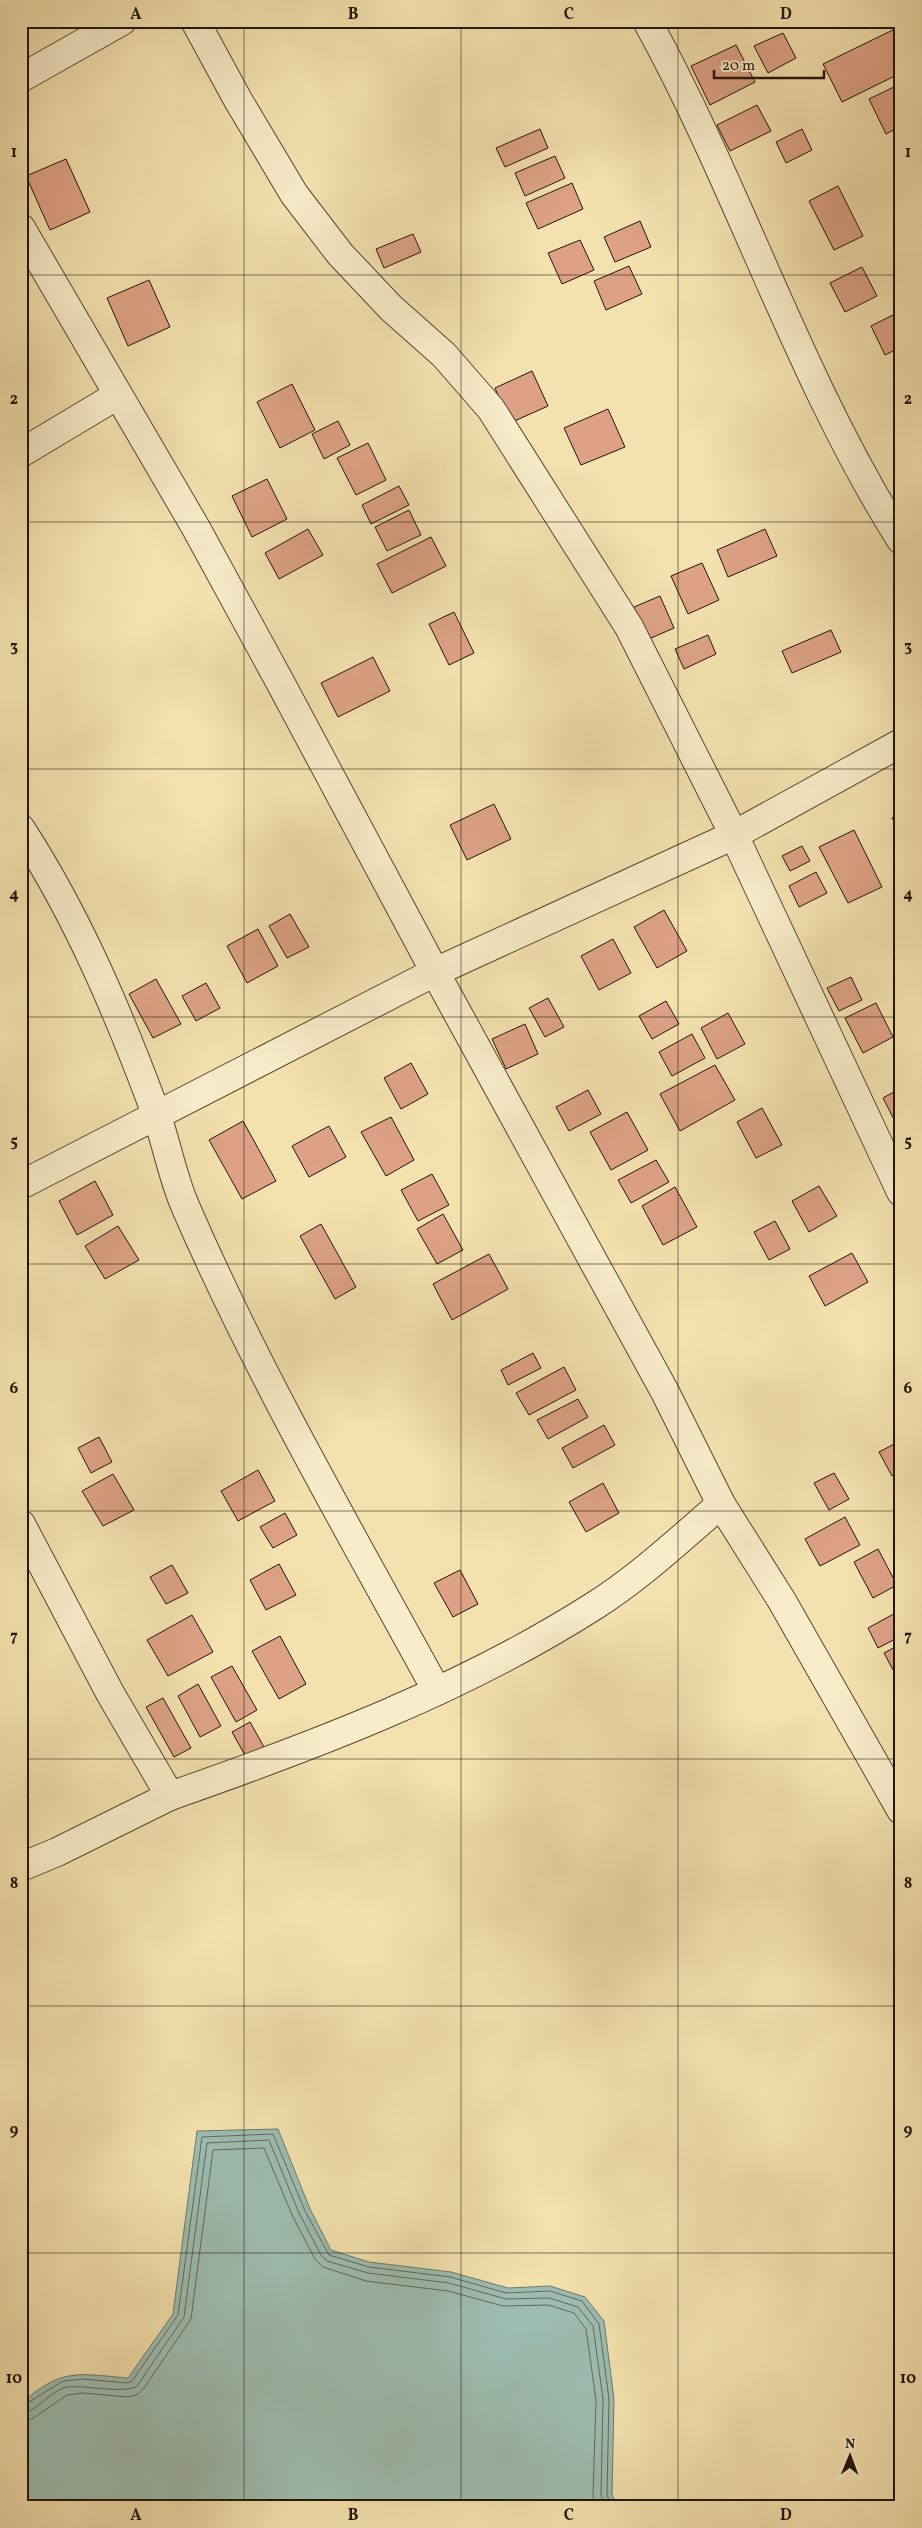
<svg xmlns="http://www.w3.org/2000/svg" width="922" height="2528" viewBox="0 0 922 2528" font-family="Vollkorn,serif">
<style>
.water{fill:#9dbdb1;stroke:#6c7a6e}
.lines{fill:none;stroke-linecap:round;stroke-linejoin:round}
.shore{stroke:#60695e;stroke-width:1}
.building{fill:#dda286;stroke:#22150a}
.minor-casing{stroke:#564833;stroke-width:30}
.minor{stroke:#f8ecca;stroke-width:28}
.grid{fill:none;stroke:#22150a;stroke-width:1;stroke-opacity:0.55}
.neatline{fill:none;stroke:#22150a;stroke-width:2}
.grid-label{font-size:16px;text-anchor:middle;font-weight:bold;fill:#22150a}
</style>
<rect width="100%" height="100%" fill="#f4e2ae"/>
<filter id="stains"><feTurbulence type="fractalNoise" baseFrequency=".004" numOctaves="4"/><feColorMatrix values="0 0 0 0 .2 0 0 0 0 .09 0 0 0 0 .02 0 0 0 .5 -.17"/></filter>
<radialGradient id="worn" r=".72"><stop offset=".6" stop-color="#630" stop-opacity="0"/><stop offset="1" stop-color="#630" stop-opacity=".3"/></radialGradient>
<path class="water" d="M 278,2129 L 310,2209 L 331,2250 L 369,2262 L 451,2272 L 508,2288 L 550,2286 L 585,2297 L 604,2321 L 614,2399 L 612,2495 L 618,2507 L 21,2507 L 21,2404 C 61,2367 79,2374 128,2378 L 173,2314 L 197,2131 Z"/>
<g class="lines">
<g class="shore">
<polyline points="21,2407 63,2381 83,2379 127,2383 132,2381 178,2315 202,2137 273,2134 305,2211 329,2255 369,2267 450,2277 506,2293 550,2291 582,2301 599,2324 609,2399 607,2495 612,2507"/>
<path d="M 21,2413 C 37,2413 51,2389 68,2387 C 85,2385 125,2394 137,2386 L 184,2317 L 207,2143 L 269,2140 L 299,2213 L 321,2255 L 327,2261 L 368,2273 L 449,2283 L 506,2299 L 549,2298 L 578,2307 L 593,2326 L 603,2399 L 601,2495 L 605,2507"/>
<polyline points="21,2421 32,2419 67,2395 83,2393 129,2397 138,2394 144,2388 191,2319 213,2150 264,2148 293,2217 315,2259 323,2267 366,2281 448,2291 503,2306 548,2305 574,2313 586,2329 596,2400 593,2496 597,2507"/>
</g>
</g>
<g class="building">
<polygon points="901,26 901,73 842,102 823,64"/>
<polygon points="783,33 796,58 768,73 754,46"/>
<polygon points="736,45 755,82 710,105 691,66"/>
<polygon points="898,85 901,90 901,126 886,134 869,99"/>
<polygon points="757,105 771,131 730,151 717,125"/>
<polygon points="540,129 548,148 505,167 496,148"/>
<polygon points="802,129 812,150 786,163 776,142"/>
<polygon points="555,156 565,178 525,196 515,173"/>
<polygon points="66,159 90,212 50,230 26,176"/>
<polygon points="572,183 583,209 538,229 526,203"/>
<polygon points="838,186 863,236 834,250 809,201"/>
<polygon points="640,221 651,247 615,262 604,237"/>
<polygon points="413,234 421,252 384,268 376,249"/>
<polygon points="580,240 594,270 562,284 548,253"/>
<polygon points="629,266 642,294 606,310 594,281"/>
<polygon points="862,267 877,296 845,312 830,283"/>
<polygon points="149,280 170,327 128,346 107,298"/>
<polygon points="901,311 901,347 885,355 871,326"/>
<polygon points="532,371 548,406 510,423 495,388"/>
<polygon points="292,384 315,430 280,448 257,402"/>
<polygon points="608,409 625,447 581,465 564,428"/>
<polygon points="338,421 350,445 324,459 312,434"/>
<polygon points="368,443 386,480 356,495 337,458"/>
<polygon points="267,479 287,519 252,537 232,496"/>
<polygon points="399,486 409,505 371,524 362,505"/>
<polygon points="409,510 421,535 387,551 375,527"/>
<polygon points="308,529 323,555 279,579 265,553"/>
<polygon points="765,529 777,556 728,577 717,550"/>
<polygon points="431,537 446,566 392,593 377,564"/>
<polygon points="702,563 719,600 688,614 671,576"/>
<polygon points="660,596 674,628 642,642 627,610"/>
<polygon points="454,612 474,653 449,665 429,624"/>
<polygon points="831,630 841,652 792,673 782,651"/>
<polygon points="708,635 716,654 684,669 675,649"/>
<polygon points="373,657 390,691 338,717 321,683"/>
<polygon points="494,804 511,839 467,860 450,825"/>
<polygon points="901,813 901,834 892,818"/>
<polygon points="854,830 882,887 848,903 819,847"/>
<polygon points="802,846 810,861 790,871 782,856"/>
<polygon points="816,872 827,893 799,907 789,886"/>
<polygon points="664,910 687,951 657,968 634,927"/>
<polygon points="290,914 309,947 287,958 269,926"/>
<polygon points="258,929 278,966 247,983 227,946"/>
<polygon points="613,939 631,973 599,990 581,956"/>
<polygon points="851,977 862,1000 839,1011 827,988"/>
<polygon points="156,979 181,1024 153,1038 129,994"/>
<polygon points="206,983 220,1008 196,1021 182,996"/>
<polygon points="548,998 564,1027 545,1037 529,1008"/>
<polygon points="666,1001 679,1024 652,1039 639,1016"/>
<polygon points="876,1003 893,1037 863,1053 845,1018"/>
<polygon points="728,1013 745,1044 717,1059 701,1028"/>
<polygon points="525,1024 538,1054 506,1069 492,1039"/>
<polygon points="692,1034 705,1058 672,1076 659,1052"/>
<polygon points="901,1046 901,1064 893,1050"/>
<polygon points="411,1063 428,1094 401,1109 384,1078"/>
<polygon points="715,1065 735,1100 680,1131 660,1094"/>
<polygon points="901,1088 901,1133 883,1098"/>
<polygon points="588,1090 601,1114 569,1131 556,1107"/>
<polygon points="762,1108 782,1145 756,1158 737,1122"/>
<polygon points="627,1112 648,1150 611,1170 590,1132"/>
<polygon points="391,1117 414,1160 386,1176 361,1132"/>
<polygon points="243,1121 276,1181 242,1199 209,1140"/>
<polygon points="329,1126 346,1157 309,1177 292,1146"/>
<polygon points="656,1160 669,1182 631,1203 618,1180"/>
<polygon points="432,1174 449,1205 418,1221 401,1190"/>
<polygon points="95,1181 113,1215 77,1235 59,1201"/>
<polygon points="819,1186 837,1216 809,1232 792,1201"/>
<polygon points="675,1187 697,1227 663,1245 642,1206"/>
<polygon points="443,1214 463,1250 437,1264 417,1229"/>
<polygon points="775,1221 790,1249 769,1260 754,1232"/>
<polygon points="321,1224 356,1287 335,1299 300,1236"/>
<polygon points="118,1226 139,1260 105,1279 85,1246"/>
<polygon points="852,1253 868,1282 825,1306 809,1276"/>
<polygon points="489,1254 508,1289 452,1320 433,1284"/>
<polygon points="533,1353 541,1368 508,1385 501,1370"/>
<polygon points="564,1367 576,1390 529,1415 516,1393"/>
<polygon points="578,1399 588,1417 548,1439 537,1420"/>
<polygon points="604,1425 615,1445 573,1468 562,1448"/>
<polygon points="99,1437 112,1462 91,1473 78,1448"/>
<polygon points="898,1442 901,1447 901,1471 892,1476 879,1452"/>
<polygon points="258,1470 275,1501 238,1521 221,1491"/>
<polygon points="834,1473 849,1499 829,1510 814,1483"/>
<polygon points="113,1474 134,1510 103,1526 82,1491"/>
<polygon points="603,1483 619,1513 586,1532 569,1502"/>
<polygon points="285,1513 297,1535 273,1548 260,1527"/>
<polygon points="845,1517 860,1545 820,1566 805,1539"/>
<polygon points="878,1549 897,1585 873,1598 854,1562"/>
<polygon points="279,1564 296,1595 266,1610 250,1580"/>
<polygon points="172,1565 188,1593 166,1604 150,1577"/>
<polygon points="460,1570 478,1604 453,1617 434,1583"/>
<polygon points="901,1610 901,1636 878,1648 868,1628"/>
<polygon points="192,1615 213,1652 168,1676 147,1640"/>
<polygon points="280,1636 306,1684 279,1699 252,1651"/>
<polygon points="901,1644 901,1678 898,1679 884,1653"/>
<polygon points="232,1666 257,1710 236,1722 211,1677"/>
<polygon points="198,1684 221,1726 200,1737 178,1696"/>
<polygon points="163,1698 191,1748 174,1757 146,1707"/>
<polygon points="250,1722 264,1747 246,1757 232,1732"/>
<polygon points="21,1776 29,1793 21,1796"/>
</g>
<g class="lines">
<defs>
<g id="minor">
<polyline points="195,21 238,100 294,194 340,254 391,308 444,355 491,409 629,627 734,835 901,1192"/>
<path d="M 647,21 C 740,190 798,377 901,540"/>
<polyline points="21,78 122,21"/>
<polyline points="21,228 196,528 280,682 435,972 665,1392 721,1504 782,1601 901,1810"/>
<polyline points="21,453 118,395"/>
<path d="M 21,829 C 78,917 119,1014 155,1111 C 167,1143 172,1177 186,1208 C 258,1374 350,1532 437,1691"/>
<polyline points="21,1185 435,972 734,835 901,743"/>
<path d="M 21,1524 L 110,1693 L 170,1796 C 316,1745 464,1689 594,1606 C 640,1577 680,1539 721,1504"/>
<polyline points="21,1867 57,1852 170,1796"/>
</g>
</defs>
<use href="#minor" class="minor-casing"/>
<use href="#minor" class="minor"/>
</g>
<path class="grid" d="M 244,21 L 244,2507M 461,21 L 461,2507M 678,21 L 678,2507M 21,275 L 901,275M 21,522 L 901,522M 21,769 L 901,769M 21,1017 L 901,1017M 21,1264 L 901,1264M 21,1511 L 901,1511M 21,1759 L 901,1759M 21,2006 L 901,2006M 21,2253 L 901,2253"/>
<rect width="922" height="2528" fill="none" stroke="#f4e2ae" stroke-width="55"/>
<g transform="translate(850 2456) rotate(1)" stroke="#f8ecca" stroke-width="4" paint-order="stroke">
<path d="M0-4L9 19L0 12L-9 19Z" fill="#22150a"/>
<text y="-8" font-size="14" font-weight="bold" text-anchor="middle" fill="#22150a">N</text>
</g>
<path d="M714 70v8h110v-8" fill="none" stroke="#22150a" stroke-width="2.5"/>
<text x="722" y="70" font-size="15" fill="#22150a" stroke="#f8ecca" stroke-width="4" paint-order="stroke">20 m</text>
<rect x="28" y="28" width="866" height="2472" class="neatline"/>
<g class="grid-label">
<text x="136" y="19">A</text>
<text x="353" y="19">B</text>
<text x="569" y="19">C</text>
<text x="786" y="19">D</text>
<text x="14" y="157">1</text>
<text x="908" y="157">1</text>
<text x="14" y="404">2</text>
<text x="908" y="404">2</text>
<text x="14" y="651">3</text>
<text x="908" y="651">3</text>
<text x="14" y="899">4</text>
<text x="908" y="899">4</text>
<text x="14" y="1146">5</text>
<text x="908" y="1146">5</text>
<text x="14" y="1393">6</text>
<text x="908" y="1393">6</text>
<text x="14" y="1641">7</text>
<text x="908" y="1641">7</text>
<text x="14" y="1888">8</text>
<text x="908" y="1888">8</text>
<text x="14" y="2135">9</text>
<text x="908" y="2135">9</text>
<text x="14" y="2383">10</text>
<text x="908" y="2383">10</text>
<text x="136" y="2520">A</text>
<text x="353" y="2520">B</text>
<text x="569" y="2520">C</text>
<text x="786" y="2520">D</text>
</g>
<rect width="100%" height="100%" filter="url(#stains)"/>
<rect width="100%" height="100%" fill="url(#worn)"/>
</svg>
